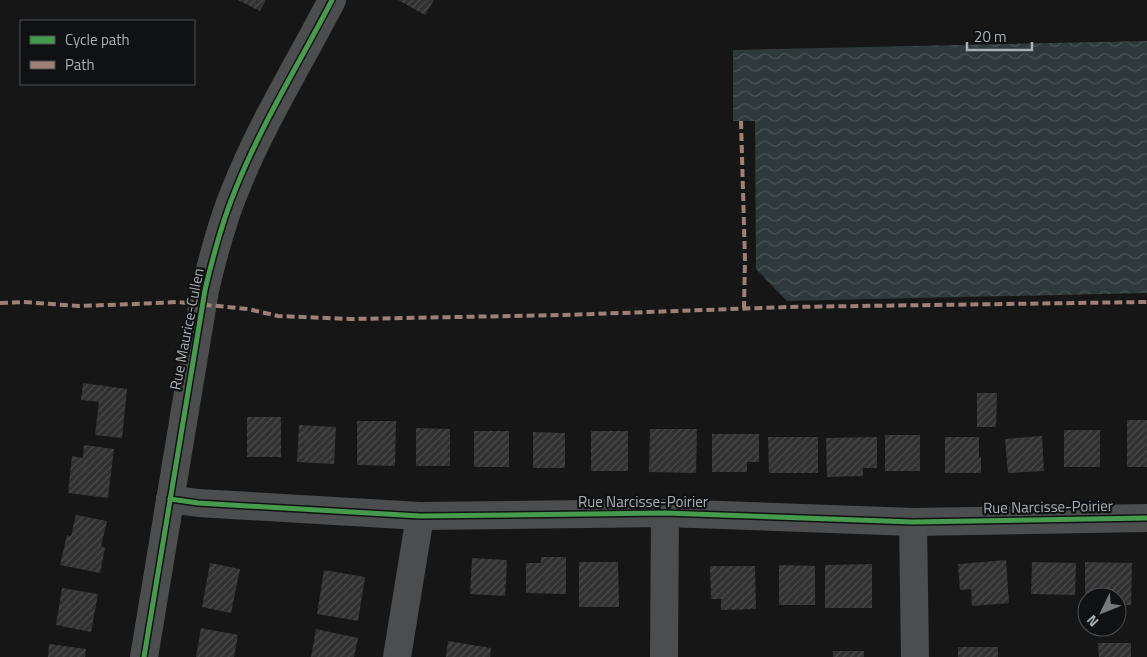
<svg xmlns="http://www.w3.org/2000/svg" width="1147" height="657" viewBox="0 0 1147 657" font-family="'Titillium Web',sans-serif">
<style>
.water{fill:url(#water-waves)}
.building{fill:url(#building-hatch)}
.lines{fill:none;stroke-linecap:round;stroke-linejoin:round}
.minor{stroke:#4b4d4f;stroke-width:28}
.quiet{stroke:#9e8076;stroke-width:4;stroke-dasharray:8 4;stroke-linecap:butt}
.cycleway-casing{stroke:#101112;stroke-width:8}
.cycleway{stroke:#469c4c;stroke-width:5}
.labels{text-anchor:middle;stroke-width:4.5;stroke-linejoin:round;paint-order:stroke}
.street-label{font-size:15px;fill:#a8b0b6;stroke:#101112}
</style>
<defs>
<pattern id="water-waves" width="16" height="10" patternUnits="userSpaceOnUse" patternTransform="scale(1.25)"><rect width="16" height="10" fill="#2d393b"/><path d="M0 5q4-4 8 0t8 0" fill="none" stroke="#495355"/></pattern>
<pattern id="building-hatch" width="6" height="6" patternUnits="userSpaceOnUse" patternTransform="scale(1.25)"><rect width="6" height="6" fill="#313132"/><path d="M-1 1l2-2M0 6l6-6M5 7l2-2" fill="none" stroke="#4c4c4d"/></pattern>
</defs>
<rect width="100%" height="100%" fill="#161616"/>
<polygon class="water" points="1147,41 1147,293 787,301 756,269 755,121 733,121 733,50"/>
<g class="building">
<polygon points="238,0 266,0 260,11"/>
<polygon points="398,0 434,0 425,15"/>
<polygon points="83,383 127,389 122,438 95,435 99,402 81,400"/>
<polygon points="977,393 997,393 996,427 977,427"/>
<rect x="247" y="417" width="34" height="40"/>
<rect x="1127" y="420" width="20" height="47"/>
<polygon points="357,421 396,421 395,466 357,465"/>
<polygon points="299,425 336,427 334,464 297,462"/>
<polygon points="416,428 450,429 450,466 416,466"/>
<polygon points="650,429 697,429 696,473 649,472"/>
<rect x="1064" y="430" width="36" height="37"/>
<rect x="474" y="431" width="35" height="36"/>
<rect x="591" y="431" width="37" height="40"/>
<polygon points="533,432 565,433 565,468 533,468"/>
<polygon points="712,434 759,434 759,462 747,462 747,472 712,472"/>
<rect x="885" y="435" width="35" height="36"/>
<polygon points="1042,436 1044,471 1008,473 1005,439"/>
<polygon points="768,437 818,437 818,473 769,473"/>
<polygon points="877,437 877,468 863,468 863,476 827,477 826,438"/>
<polygon points="945,437 979,437 979,457 981,457 981,473 945,473"/>
<polygon points="84,445 114,449 108,498 68,493 72,456 83,458"/>
<polygon points="76,515 107,521 101,546 105,548 100,573 60,565 67,535 71,536"/>
<polygon points="541,557 566,557 566,594 526,593 526,563 541,563"/>
<polygon points="472,558 507,560 505,596 470,594"/>
<polygon points="1006,560 1009,603 972,606 971,589 960,590 958,564"/>
<polygon points="579,562 618,562 619,607 579,607"/>
<polygon points="1032,562 1076,563 1075,595 1031,594"/>
<polygon points="1085,562 1132,563 1131,605 1117,605 1117,597 1087,597 1087,604 1085,604"/>
<polygon points="210,563 240,569 231,613 202,607"/>
<polygon points="872,564 872,608 825,608 825,565"/>
<polygon points="779,565 815,566 815,605 779,605"/>
<polygon points="710,566 755,566 756,609 721,610 721,599 711,599"/>
<polygon points="324,570 365,577 358,621 317,614"/>
<polygon points="62,588 98,594 91,632 56,625"/>
<polygon points="201,628 238,635 234,657 196,657"/>
<polygon points="316,629 358,638 354,657 311,657"/>
<polygon points="448,641 491,648 490,657 446,657"/>
<polygon points="1098,643 1131,643 1131,657 1099,657"/>
<polygon points="49,644 86,649 85,657 48,657"/>
<rect x="958" y="647" width="40" height="10"/>
<rect x="833" y="651" width="31" height="6"/>
</g>
<g class="lines">
<g class="minor">
<polyline points="170,499 198,503 420,516 665,513 913,522 1147,518"/>
<polyline points="913,522 915,657"/>
<path d="M 144,657 L 205,290 C 213,256 222,221 236,188 C 262,123 300,62 332,0"/>
<polyline points="397,657 420,516"/>
<polyline points="664,657 665,513"/>
</g>
<g class="quiet">
<polyline points="741,121 745,261 744,308"/>
<polyline points="0,303 24,302 78,306 136,304 177,302 248,309 278,316 351,319 564,315 789,307 1147,302"/>
</g>
<defs>
<g id="cycleway">
<polyline points="170,499 198,503 420,516 665,513 913,522 1147,518"/>
<path d="M 144,657 L 205,290 C 213,256 222,221 236,188 C 262,123 300,62 332,0"/>
</g>
</defs>
<use href="#cycleway" class="cycleway-casing"/>
<use href="#cycleway" class="cycleway"/>
</g>
<g class="labels">
<g class="street-label">
<text transform="translate(187 329) rotate(-79)" y="5">Rue Maurice-Cullen</text>
<text x="643" y="507">Rue Narcisse-Poirier</text>
<text transform="translate(1048 507) rotate(-1)" y="5">Rue Narcisse-Poirier</text>
</g>
</g>
<rect x="20" y="20" width="175" height="65" fill="#101112" stroke="#4d5154"/>
<rect x="30" y="36" width="25" height="8" fill="#469c4c" stroke="#4d5154"/>
<text x="65" y="45" font-size="15" fill="#a8b0b6">Cycle path</text>
<rect x="30" y="61" width="25" height="8" fill="#9e8076" stroke="#4d5154"/>
<text x="65" y="70" font-size="15" fill="#a8b0b6">Path</text>
<g transform="translate(1102 612) rotate(227)"><circle r="24" fill="#101112" stroke="#4d5154"/>
<path d="M0-4L9 19L0 12L-9 19Z" fill="#757a7e"/>
<text y="-8" font-size="14" font-weight="bold" text-anchor="middle" fill="#a8b0b6">N</text>
</g>
<path d="M967 42v8h65v-8" fill="none" stroke="#a8b0b6" stroke-width="2.5"/>
<text x="974" y="42" font-size="15" fill="#a8b0b6" stroke="#101112" stroke-width="4" paint-order="stroke">20 m</text>
</svg>
